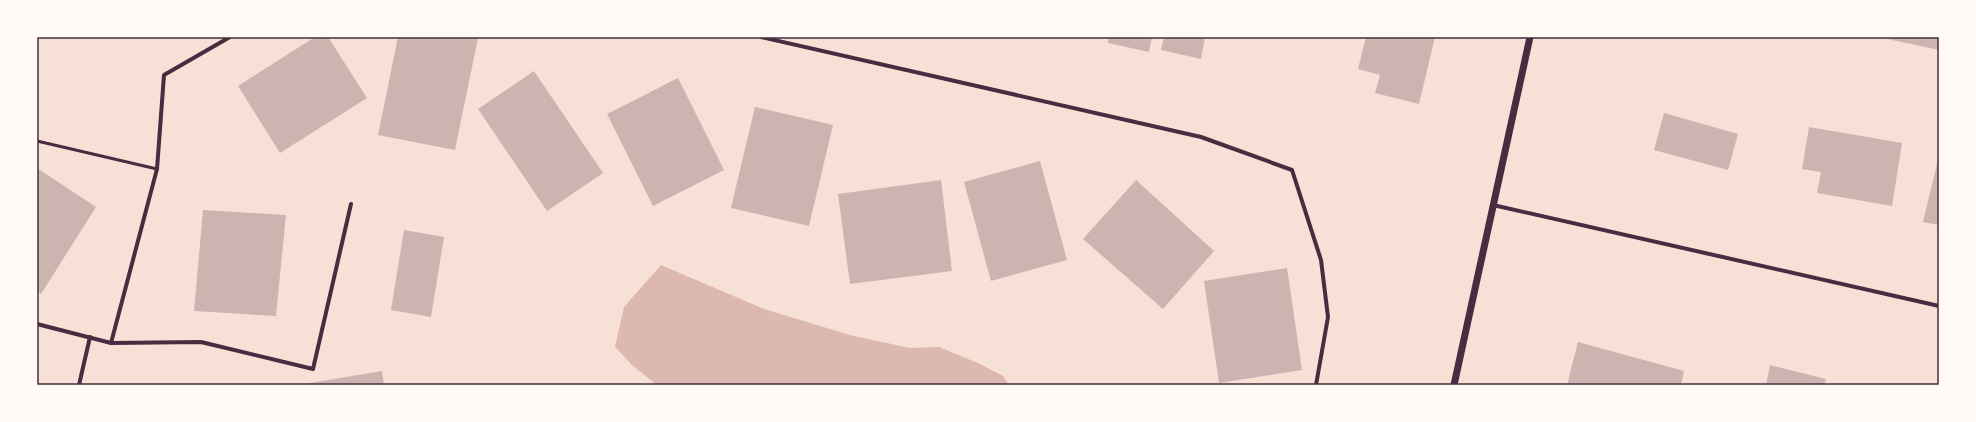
<svg xmlns="http://www.w3.org/2000/svg" width="1976" height="422" viewBox="0 0 1976 422" font-family="'Fira Sans',sans-serif">
<style>
.water{fill:#dcb8b0}
.building{fill:#ccb4b1}
.lines{fill:none;stroke-linecap:round;stroke-linejoin:round}
.service{stroke:#4a2c40;stroke-width:3}
.minor{stroke:#4a2c40;stroke-width:4}
.tertiary{stroke:#4a2c40;stroke-width:7}
.neatline{fill:none;stroke:#4a2c40;stroke-width:1.5}
</style>
<rect width="100%" height="100%" fill="#f7e1d7"/>
<polygon class="water" points="661,265 764,309 850,335 910,348 939,347 978,363 1003,376 1009,385 657,385 632,365 615,347 624,307"/>
<g class="building">
<polygon points="315,37 328,37 367,98 280,153 238,86"/>
<polygon points="398,37 478,38 455,150 378,135"/>
<polygon points="1109,37 1152,37 1149,52 1108,43"/>
<polygon points="1164,37 1205,37 1201,59 1161,50"/>
<polygon points="1366,37 1435,37 1419,104 1375,93 1380,75 1358,69"/>
<polygon points="1939,37 1939,50 1883,38 1883,37"/>
<polygon points="534,71 603,173 547,211 478,109"/>
<polygon points="678,78 724,170 653,206 607,114"/>
<polygon points="755,107 833,125 809,226 731,208"/>
<polygon points="1664,113 1738,134 1728,170 1654,150"/>
<polygon points="1809,127 1902,143 1892,206 1817,193 1821,172 1802,169"/>
<polygon points="1938,160 1939,161 1939,225 1923,222"/>
<polygon points="1040,161 1067,260 991,281 964,182"/>
<polygon points="37,168 96,207 41,294 37,291"/>
<polygon points="941,180 952,271 850,284 838,194"/>
<polygon points="1136,180 1214,251 1163,309 1083,239"/>
<polygon points="203,210 286,215 276,316 194,311"/>
<polygon points="404,230 444,237 431,317 391,310"/>
<polygon points="1287,268 1302,370 1219,383 1204,281"/>
<polygon points="1578,342 1684,371 1681,385 1567,385"/>
<polygon points="1770,365 1826,379 1824,385 1766,385"/>
<polygon points="382,371 384,385 304,385 304,384"/>
</g>
<g class="lines">
<polyline class="service" points="37,141 157,169"/>
<g class="minor">
<polyline points="761,37 1201,137 1292,170 1321,260 1328,317 1316,385"/>
<polyline points="1493,205 1939,306"/>
<polyline points="37,324 111,343 201,342 313,369 351,204"/>
<polyline points="111,343 157,169 164,75 230,37"/>
<polyline points="79,385 90,337"/>
</g>
<polyline class="tertiary" points="1454,385 1530,37"/>
</g>
<rect width="1976" height="422" fill="none" stroke="#fffaf5" stroke-width="76"/>
<rect x="38" y="38" width="1900" height="346" class="neatline"/>
</svg>
